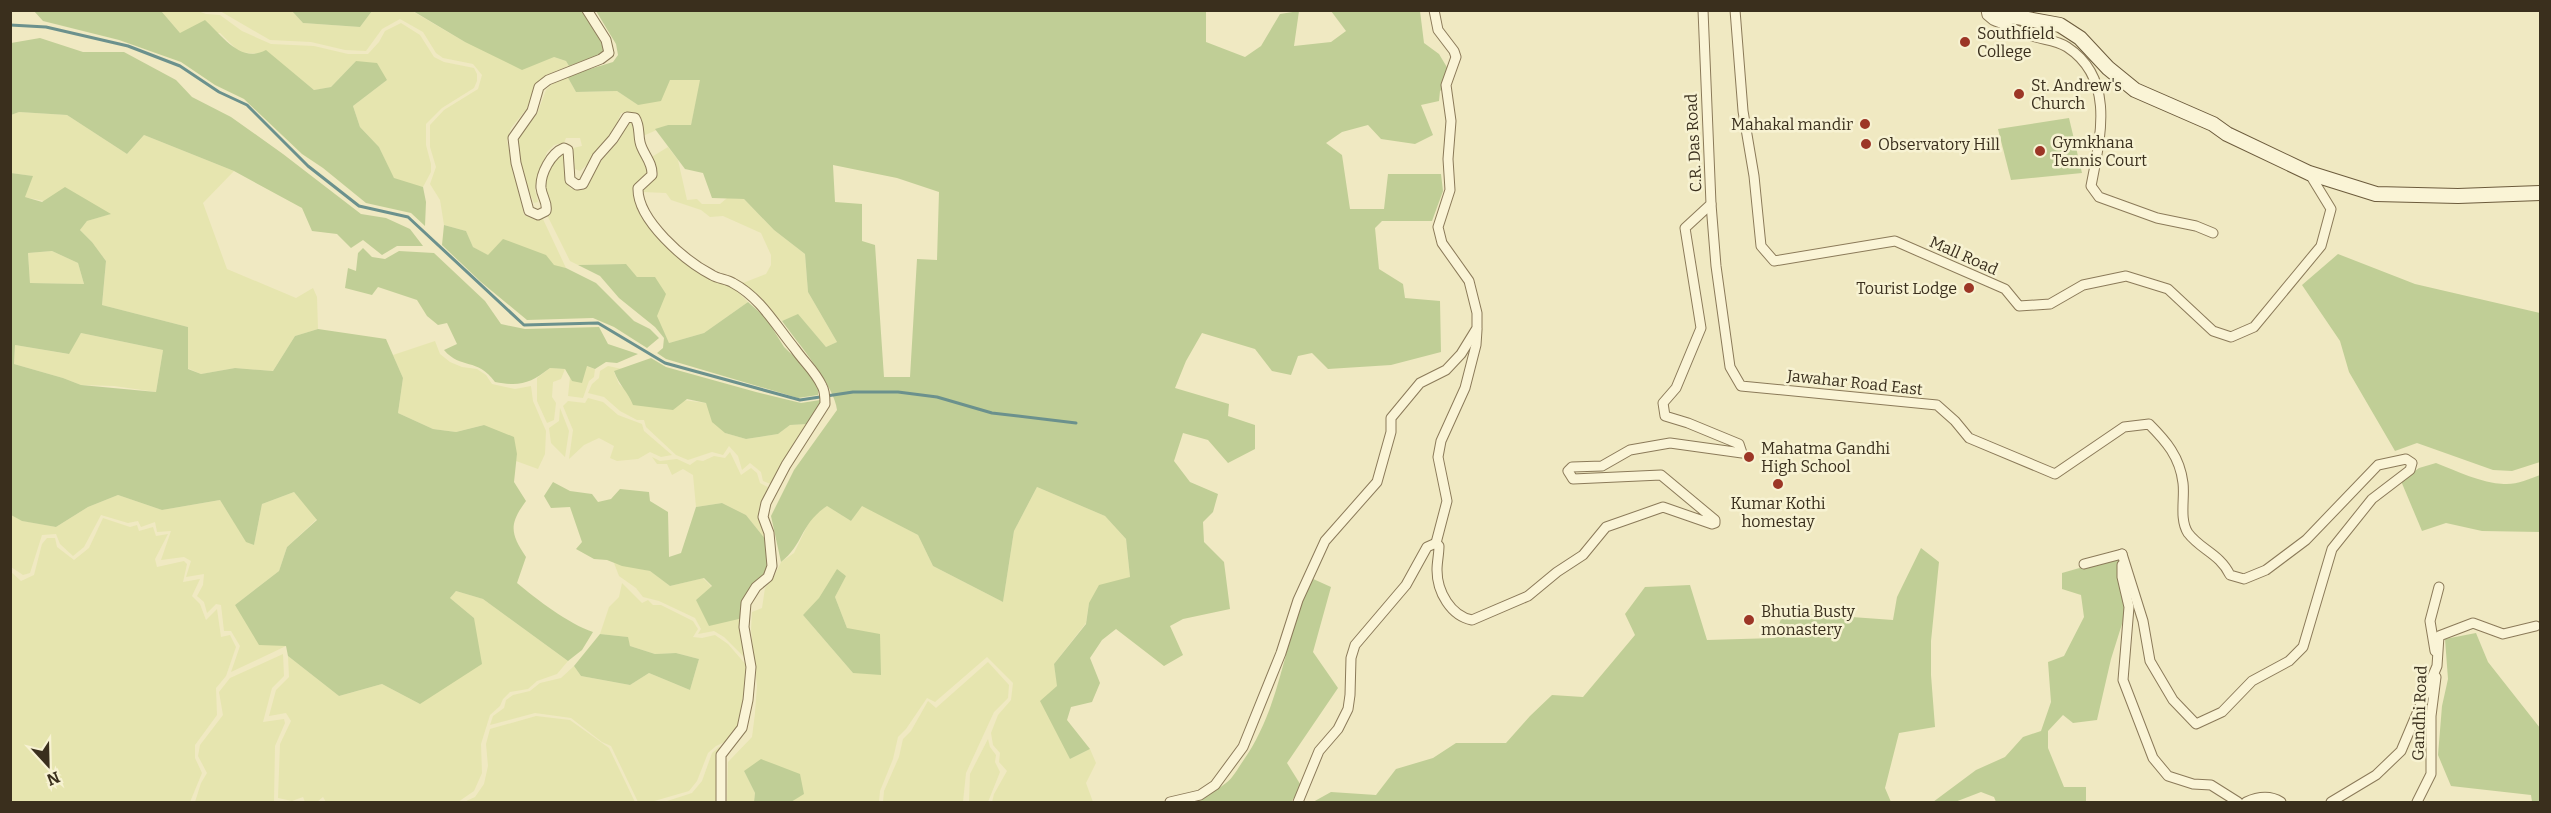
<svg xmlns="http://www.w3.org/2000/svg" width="2551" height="813" viewBox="0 0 2551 813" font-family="Bitter,serif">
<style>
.farmland{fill:#e6e5af;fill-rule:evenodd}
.green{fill:#c0ce96;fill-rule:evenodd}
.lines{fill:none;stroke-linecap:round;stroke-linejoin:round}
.stream{stroke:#6b918d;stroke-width:3}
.street-casing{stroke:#8b7a59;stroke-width:11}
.secondary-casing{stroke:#6c5b3c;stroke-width:16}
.street{stroke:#faf4d6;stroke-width:9}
.secondary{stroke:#faf4d6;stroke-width:14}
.poi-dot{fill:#9c3626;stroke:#f7f2d2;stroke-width:2}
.labels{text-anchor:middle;stroke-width:5;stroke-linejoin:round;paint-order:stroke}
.poi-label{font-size:16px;fill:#3a2f1d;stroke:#f7f2d2;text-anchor:start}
.street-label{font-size:16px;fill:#3a2f1d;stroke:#f7f2d2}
</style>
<rect width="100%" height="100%" fill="#f0e9c2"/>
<g class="farmland">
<polygon points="151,11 198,11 206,14 220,15 242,31 271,44 314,46 348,54 368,54 379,42 385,31 401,23 420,35 434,57 444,62 474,68 477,74 477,81 474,88 442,108 426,124 426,145 431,164 431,172 423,187 410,185 394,179 379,147 360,127 353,106 387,80 356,61 331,87 314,90 266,51 259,54 239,52 220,33 180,33 162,12"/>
<polygon points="210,11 292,11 303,23 360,27 372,11 412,11 465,42 554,57 566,61 569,66 546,75 537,84 529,106 511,128 507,141 524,215 536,220 542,217 566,268 489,256 473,247 466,231 444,225 440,200 430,184 436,167 430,147 430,125 444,110 478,89 482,75 473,64 443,58 436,53 423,32 400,19 382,29 366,51 345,50 311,42 270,40 220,11"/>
<polygon points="567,76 576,92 617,91 638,105 670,80 701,79 691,125 668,125 643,136 637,115 630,112 621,113 613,134 590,162 580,171 575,169 573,148 582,146 580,138 566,138 564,143 554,145 547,152 536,182 535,190 538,202 534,203 524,179 519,153 518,138 537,114 546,90 554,82"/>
<polygon points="19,112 67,115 127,154 144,135 234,171 203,203 227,269 296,298 313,288 317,297 318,329 295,336 273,371 235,368 201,374 187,368 188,327 102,305 106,261 92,242 80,230 87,221 110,214 24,197 32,176 11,173 10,115"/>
<polygon points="628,120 633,122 648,173 633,187 636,206 642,217 670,249 731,285 748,302 704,333 669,343 637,277 625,264 578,265 570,261 546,213 544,186 552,161 558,154 564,153 566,181 570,188 580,190 586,189 599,163 618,142"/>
<polygon points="668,147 678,160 687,200 697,199 702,204 720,204 727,198 744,199 774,230 805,254 808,292 837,342 826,347 798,315 782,321 743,283 766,274 771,265 771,255 761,233 723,216 710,217 701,210 671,200 666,193 642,192 658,174 650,158"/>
<polygon points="52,251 78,263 84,284 30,283 28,253"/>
<polygon points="81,333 163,350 156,392 114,386 81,385 63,378 14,364 15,345 68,354"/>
<polygon points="435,341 440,354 450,362 462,367 477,369 486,375 492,384 515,389 531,386 533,401 546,431 545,454 538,469 516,461 517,454 484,425 456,432 433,429 398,413 403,378 393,355"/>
<polygon points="586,366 595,369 594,377 589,381 583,398 568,396 570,377 572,381"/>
<polygon points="608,366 622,369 614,372 619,384 629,393 706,403 725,433 746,439 778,434 790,425 808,424 773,485 763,481 761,472 750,463 742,470 738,456 729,446 723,455 712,452 688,460 676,455 646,427 644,420 637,420 620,411 604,397 588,393 592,384 599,378 600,371"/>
<polygon points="550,368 565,369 561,379 553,382 552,397 556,403 554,420 547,423 537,401 537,378"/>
<polygon points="588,398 603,402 618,415 642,424 644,431 672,455 661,457 650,452 638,459 617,461 610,458 614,446 599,438 584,445 569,459 573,430 563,406 568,401 585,403"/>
<polygon points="560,408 569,431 565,457 551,443 549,428 559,421"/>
<polygon points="730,452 741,475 751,468 757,473 760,483 771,489 763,502 766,540 746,515 722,503 696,507 693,475 683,469 672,475 667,464 657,464 652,457 660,461 677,459 690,465 697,460 703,461 714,456 725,458"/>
<path d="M 1037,487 L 1105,516 L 1126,539 L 1130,577 L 1089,603 L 1086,623 L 1054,664 L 1070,759 L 1090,749 L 1096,763 L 1086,783 L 1093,802 L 992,802 L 994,794 L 1007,771 L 999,762 L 1000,753 L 993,745 L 991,733 L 998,715 L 1011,700 L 1013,683 L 987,657 L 935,702 L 927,698 L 906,729 L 898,737 L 893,759 L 880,791 L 879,802 L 791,802 L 804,793 L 744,771 L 755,793 L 754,802 L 727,802 L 728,762 L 752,737 L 755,713 L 757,686 L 751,630 L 752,612 L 762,608 L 765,588 L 774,577 L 781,562 L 794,553 L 812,516 L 827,506 L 851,521 L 862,505 L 918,535 L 933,566 L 1003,602 L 1014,531 ZM 846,575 L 835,597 L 847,628 L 853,673 L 803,615 Z"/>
<polygon points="294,492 317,519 287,547 279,571 235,605 286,646 231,672 240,646 231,631 224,631 221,605 216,604 207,613 204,602 197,596 203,585 204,574 186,577 191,561 184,557 161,560 171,531 157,532 155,522 141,527 138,521 128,523 101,515 84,547 73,556 60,544 56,534 42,535 30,573 23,575 11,567 11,515 23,521 56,527 88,507 118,495 162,510 220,500 246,541 254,545 262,504"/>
<polygon points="103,518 130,527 137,525 139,531 153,527 156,536 168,534 155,559 157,567 184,561 187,564 183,582 200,579 192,596 200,604 206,620 217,609 221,637 230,635 236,647 226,676 216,688 217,715 195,745 195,758 202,773 190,802 11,802 11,572 21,581 34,575 42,544 47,538 55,538 57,547 74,560 89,548"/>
<polygon points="614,563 650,571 670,586 703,578 743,618 748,661 724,637 714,631 698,634 701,629 695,618 659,601 643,597 636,588 619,576"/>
<polygon points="622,583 642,603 648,600 653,605 661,605 693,621 698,629 693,637 702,638 715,635 728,644 747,666 746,701 738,727 729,740 716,746 708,753 697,781 689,791 651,802 638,802 611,746 602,742 571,718 535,713 490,725 493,716 504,708 506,700 513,695 530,691 540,683 561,678 574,666 581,676 630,685 649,673 690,690 699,659 676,653 655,654 630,646 627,637 600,634 609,607 619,597"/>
<polygon points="456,591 483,599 568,661 557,674 537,681 528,689 510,692 503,699 500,706 490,715 481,744 482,773 474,791 458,802 326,802 323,797 317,802 305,802 303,797 292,801 278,798 280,744 291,721 286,713 269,716 276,690 289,677 288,656 339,696 382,684 420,704 474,618 450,598"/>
<polygon points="283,654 284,676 272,688 263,722 284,719 285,723 275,746 274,802 195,802 201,783 207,773 198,756 200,745 223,715 219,692 230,678"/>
<polygon points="988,662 1009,685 1008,698 994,712 966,773 963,802 883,802 884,791 899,757 903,739 911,731 928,701 936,708"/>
<polygon points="536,716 570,720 609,748 635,802 464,802 475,797 484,784 488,766 486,744 490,729"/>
<polygon points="988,739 990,747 996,755 995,762 1000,772 988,802 969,802 970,774"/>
<polygon points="719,747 725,747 719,802 664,802 692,793 702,781 712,753"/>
</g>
<g class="green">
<path d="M 151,11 L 162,12 L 180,33 L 205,20 C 222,35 240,64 266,50 L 314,90 L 331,87 L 356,61 L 377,63 L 387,80 L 353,106 L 360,127 L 379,147 L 394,178 L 423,187 L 426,202 L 425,226 L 411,213 L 366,203 L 323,168 L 302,154 L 244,99 L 215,85 L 181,62 L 119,40 L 43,21 L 34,11 Z"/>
<polygon points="292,11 372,11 360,27 303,23"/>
<polygon points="413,11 582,11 601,42 604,53 569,66 566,61 554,57 522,70 465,42"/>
<path d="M 596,11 L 1206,11 L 1206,42 L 1245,57 L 1261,46 L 1280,14 L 1299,11 L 1294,46 L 1331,42 L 1346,31 L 1331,11 L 1420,11 L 1424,43 L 1439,54 L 1454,79 L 1440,91 L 1439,101 L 1421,105 L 1433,135 L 1415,144 L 1381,139 L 1368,125 L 1342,132 L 1326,143 L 1342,155 L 1350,209 L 1384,209 L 1388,174 L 1441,174 L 1443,191 L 1432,221 L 1382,221 L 1375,228 L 1379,269 L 1403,284 L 1405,298 L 1440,301 L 1441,352 L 1391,365 L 1328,369 L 1312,353 L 1298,356 L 1291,375 L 1272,371 L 1255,349 L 1202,333 L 1186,361 L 1175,388 L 1229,404 L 1228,416 L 1255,425 L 1255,449 L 1228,463 L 1208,440 L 1183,433 L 1174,461 L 1190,482 L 1218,494 L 1213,512 L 1203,522 L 1204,542 L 1224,562 L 1230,609 L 1183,619 L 1170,626 L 1183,655 L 1164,666 L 1116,629 L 1102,640 L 1090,658 L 1100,683 L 1092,702 L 1071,707 L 1067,720 L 1090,749 L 1070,759 L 1040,701 L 1057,686 L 1054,664 L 1086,624 L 1089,603 L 1099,585 L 1130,577 L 1126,539 L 1105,516 L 1037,487 L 1014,531 L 1003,602 L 933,566 L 918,535 L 862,506 L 851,521 L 827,506 C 800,524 804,544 781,562 L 771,516 L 794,470 L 837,410 C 835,386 797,342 782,321 L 798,314 L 826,347 L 837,342 L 808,292 L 805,254 L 774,230 L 744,199 L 712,198 L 703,173 L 685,169 L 655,129 L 668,125 L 691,125 L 700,80 L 670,80 L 661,101 L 638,105 L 617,91 L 576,92 L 567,76 L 613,62 L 618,55 L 616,44 ZM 833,165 L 897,178 L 939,192 L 937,260 L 917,259 L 910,377 L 884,377 L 875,245 L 862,241 L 862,204 L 835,202 Z"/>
<polygon points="40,38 83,52 124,52 176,80 192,97 231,117 283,154 361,214 386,218 410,229 423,246 397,246 382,255 363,240 351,248 337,234 312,231 302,208 234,171 144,135 127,154 67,115 19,112 11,115 11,43"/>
<polygon points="2069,118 2082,173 2011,180 1998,129"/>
<path d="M 11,173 L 33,176 L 25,197 L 42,202 L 65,187 L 111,214 L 87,221 L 80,230 L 92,242 L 106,261 L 102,305 L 188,327 L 188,369 L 201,374 L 235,368 L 273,371 L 295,336 L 318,329 L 386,339 L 403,378 L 398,413 L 433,429 L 456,432 L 484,425 L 514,437 L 517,454 L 514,482 L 526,501 C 509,524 510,533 526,557 L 517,583 C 536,599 569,624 593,632 L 582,650 L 568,661 L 483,599 L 456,591 L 450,598 L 474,618 L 482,664 L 420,704 L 382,684 L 339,696 L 288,656 L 286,646 L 259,645 L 235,605 L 279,571 L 287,547 L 317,520 L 294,492 L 262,504 L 254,545 L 246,542 L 220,500 L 162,510 L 118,495 L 88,507 L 56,527 L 22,521 L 11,515 ZM 52,251 L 78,263 L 84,284 L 30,283 L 28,253 ZM 81,333 L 163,350 L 156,392 L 81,385 L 63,378 L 14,364 L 15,345 L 69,354 Z"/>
<polygon points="444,225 466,231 473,247 488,255 503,239 546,255 554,265 566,268 596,283 634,321 650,329 659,338 647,348 614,327 593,318 527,320 481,282 442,245"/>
<path d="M 363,248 L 372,257 L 385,259 L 399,251 L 434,253 L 485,301 L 501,324 L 525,329 L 599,327 L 608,344 L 638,354 L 617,363 L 606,362 L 595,369 L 587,366 L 582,383 L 572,381 L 565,369 L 550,368 C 530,383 521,387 495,382 C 477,357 461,370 444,350 L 457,344 L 447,323 L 438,325 L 427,316 L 417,300 L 378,287 L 372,295 L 345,288 L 348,268 L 356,271 L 358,253 Z"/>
<polygon points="2338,254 2415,284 2540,313 2540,462 2512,471 2493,470 2417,443 2395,451 2349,372 2340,341 2302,285"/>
<polygon points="626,264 637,277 655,277 666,294 657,316 669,343 704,333 748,302 766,318 784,347 808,370 818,385 818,395 798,398 666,359 657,353 663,348 664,338 655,327 619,298 600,276 578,265"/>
<path d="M 651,358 L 666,367 L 756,392 L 801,403 L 820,400 L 821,406 L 808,424 L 790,425 L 778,434 L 746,439 L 725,433 L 712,422 L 706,403 L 687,399 L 673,410 L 633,405 C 628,392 619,385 614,371 Z"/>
<path d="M 2436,463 C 2457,471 2481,483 2504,484 C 2516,485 2529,479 2540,475 L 2540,532 L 2482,531 L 2446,523 L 2422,531 L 2401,481 L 2419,468 Z"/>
<path d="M 553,482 L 570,491 L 592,494 L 598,502 L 611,499 L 620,489 L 649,492 L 650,501 L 668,512 L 669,557 L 681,553 L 696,507 L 722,503 L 746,515 L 766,540 L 768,570 C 754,589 741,592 743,618 L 709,626 L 696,600 L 712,586 L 704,578 L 670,586 L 650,571 L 622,566 L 607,560 L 594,559 L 576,549 L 582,542 L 570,507 L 551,508 L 544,496 Z"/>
<polygon points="1921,548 1939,562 1931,641 1931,675 1935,727 1899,733 1885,788 1891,802 1313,802 1331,792 1376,795 1396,769 1433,758 1456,743 1506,743 1530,716 1552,695 1583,697 1635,635 1625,614 1645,587 1690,585 1707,640 1775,638 1783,612 1893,620 1897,597"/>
<polygon points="2118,557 2119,579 2127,608 2111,659 2097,720 2073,723 2063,715 2048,731 2048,748 2064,787 2086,787 2086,802 1996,802 1994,797 1981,792 1955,802 1933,802 1976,770 2005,757 2023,737 2041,731 2051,702 2048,662 2064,656 2084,617 2081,595 2062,589 2062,573"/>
<polygon points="837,569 846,576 835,597 847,628 880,634 881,675 853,673 803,615 819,598"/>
<path d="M 1311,578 L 1331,587 L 1313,652 L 1338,688 L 1287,763 L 1302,787 L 1291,802 L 1185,802 C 1198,797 1215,792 1226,783 C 1233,778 1238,768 1243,761 C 1282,706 1284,638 1311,578 Z"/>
<polygon points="2476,633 2488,662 2540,728 2540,802 2532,802 2531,795 2451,786 2438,755 2442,706 2448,679 2445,639"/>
<polygon points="600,634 628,637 630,646 655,654 676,653 699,659 690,690 649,673 630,685 581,676 574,666"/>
<polygon points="761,759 800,774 804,794 791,802 754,802 755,793 744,771"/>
</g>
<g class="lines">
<polyline class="stream" points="10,25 46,27 128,46 180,66 219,92 247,105 308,166 359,206 408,217 524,325 598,323 665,363 800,400 853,392 898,392 937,397 992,413 1076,423"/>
<defs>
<g id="street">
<path d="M 587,10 L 606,40 L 609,53 L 601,59 L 548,80 L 539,87 L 532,111 L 513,138 L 516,163 L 529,211 L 538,215 L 546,211 C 548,203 542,197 541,188 C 540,174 551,153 564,148 L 568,150 L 570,180 L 577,185 L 583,184 L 597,157 L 613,139 L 627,117 L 635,118 C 640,126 638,133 640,142 C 642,153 653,162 652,175 L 638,188 C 637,220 685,261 712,275 C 718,279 727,279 733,283 C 761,298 776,326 795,349 C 804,362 815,371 822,386 C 825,391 825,398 825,404 L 786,465 L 766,503 L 763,517 L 769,533 L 772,566 L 768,577 L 756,587 L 746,603 L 744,627 L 751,667 L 748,700 L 742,728 L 721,755 L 721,802"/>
<polyline points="1735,10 1743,111 1754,176 1761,246 1774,261 1895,241 2005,289 2019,306 2050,304 2083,285 2126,276 2168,289 2213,331 2231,337 2254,327 2321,246 2331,209 2309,173"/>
<path d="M 1986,10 L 1987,15 L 1993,20 C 2006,25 2019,32 2032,36 C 2044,40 2056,40 2067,47 C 2116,79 2100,139 2091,186 L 2099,197 L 2157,218 L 2196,226 L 2213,233"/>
<path d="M 1711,204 L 1716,266 L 1730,367 L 1741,386 L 1937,405 L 1955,421 L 1969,438 L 2055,474 L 2124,427 L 2149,424 C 2166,441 2180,457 2183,483 C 2185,498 2179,519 2188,533 C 2201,550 2220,554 2230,575 L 2244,579 L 2266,570 L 2306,540 L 2378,465 L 2406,459 L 2412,463 L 2410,470 L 2372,499 L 2332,549 L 2303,647 L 2289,661 L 2252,681 L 2222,712 L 2196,724 L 2173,700 L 2150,661 L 2143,621 L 2122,554"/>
<polyline points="1436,543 1447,501 1438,457 1441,441 1465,388 1476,345 1477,330"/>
<polyline points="2084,564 2122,554"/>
<polyline points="2122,565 2122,577 2129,607 2123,680 2153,758 2168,776 2193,784 2211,785 2238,802"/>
<polyline points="2435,651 2430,621 2439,587"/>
<polyline points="1170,802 1200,795 1215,785 1243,747 1281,653 1298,600 1325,541 1377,482 1391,432 1391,418 1420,383 1446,370 1461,354 1477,328 1477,313 1469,281 1442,243 1438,227 1450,190 1448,159 1451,121 1446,85 1456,57 1454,51 1438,30 1434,10"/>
<path d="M 1298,802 L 1319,751 L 1338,729 L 1348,709 L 1350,695 L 1351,658 L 1355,645 L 1406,585 L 1427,547 L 1436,543 L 1439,546 C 1439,554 1437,562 1437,570 C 1437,592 1451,616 1472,620 L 1528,596 L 1557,572 L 1583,555 L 1606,527 L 1663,507 L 1712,524 L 1715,523 L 1715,520 L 1661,475 L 1573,479 L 1568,471 L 1572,467 L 1602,466 L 1630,450 L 1670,443 L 1742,453 L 1739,444 L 1688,423 L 1665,416 L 1663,403 L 1676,388 L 1701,328 L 1685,228 L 1711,204 L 1703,10"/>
<path d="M 2246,802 C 2257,797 2270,795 2281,802"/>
<polyline points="2331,802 2376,775 2401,751 2437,666 2439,636 2473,623 2503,634 2536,626"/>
<polyline points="2417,802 2431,774 2431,716 2436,677"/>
</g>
<polyline id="secondary" points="1994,10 2000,14 2060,25 2080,38 2108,68 2135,90 2213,124 2227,134 2309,173 2376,194 2458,196 2540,193"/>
</defs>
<use href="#street" class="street-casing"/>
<use href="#secondary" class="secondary-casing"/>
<use href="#street" class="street"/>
<use href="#secondary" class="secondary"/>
</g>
<g class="poi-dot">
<circle cx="1965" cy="42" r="6"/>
<circle cx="2019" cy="94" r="6"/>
<circle cx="1865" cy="124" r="6"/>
<circle cx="1866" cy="144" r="6"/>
<circle cx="2040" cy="151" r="6"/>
<circle cx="1969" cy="288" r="6"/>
<circle cx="1749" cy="457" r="6"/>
<circle cx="1778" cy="484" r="6"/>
<circle cx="1749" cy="620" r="6"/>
</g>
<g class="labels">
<g class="poi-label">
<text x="1977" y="39">Southfield<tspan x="1977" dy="18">College</tspan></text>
<text x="2031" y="91">St. Andrew's<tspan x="2031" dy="18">Church</tspan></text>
<text x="1853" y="130" text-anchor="end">Mahakal mandir</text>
<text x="2052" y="148">Gymkhana<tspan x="2052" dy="18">Tennis Court</tspan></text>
<text x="1878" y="150">Observatory Hill</text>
<text x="1957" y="294" text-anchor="end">Tourist Lodge</text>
<text x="1761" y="454">Mahatma Gandhi<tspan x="1761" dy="18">High School</tspan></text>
<text x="1778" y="509" text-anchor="middle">Kumar Kothi<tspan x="1778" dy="18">homestay</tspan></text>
<text x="1761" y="617">Bhutia Busty<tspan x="1761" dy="18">monastery</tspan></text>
</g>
<g class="street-label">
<text transform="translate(1693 143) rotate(-93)" y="6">C.R. Das Road</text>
<text transform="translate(1964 255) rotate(24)" y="6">Mall Road</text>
<text transform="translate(1855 382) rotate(6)" y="6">Jawahar Road East</text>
<text transform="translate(2419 713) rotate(-88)" y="6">Gandhi Road</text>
</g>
</g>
<rect width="2551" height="813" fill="none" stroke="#3a2f1d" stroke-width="24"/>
<g transform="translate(48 765) rotate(158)" stroke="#f7f2d2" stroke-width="4.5" paint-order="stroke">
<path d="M0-4.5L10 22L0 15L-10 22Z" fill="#3a2f1d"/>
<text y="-9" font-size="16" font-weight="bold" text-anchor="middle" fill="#3a2f1d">N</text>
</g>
</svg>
